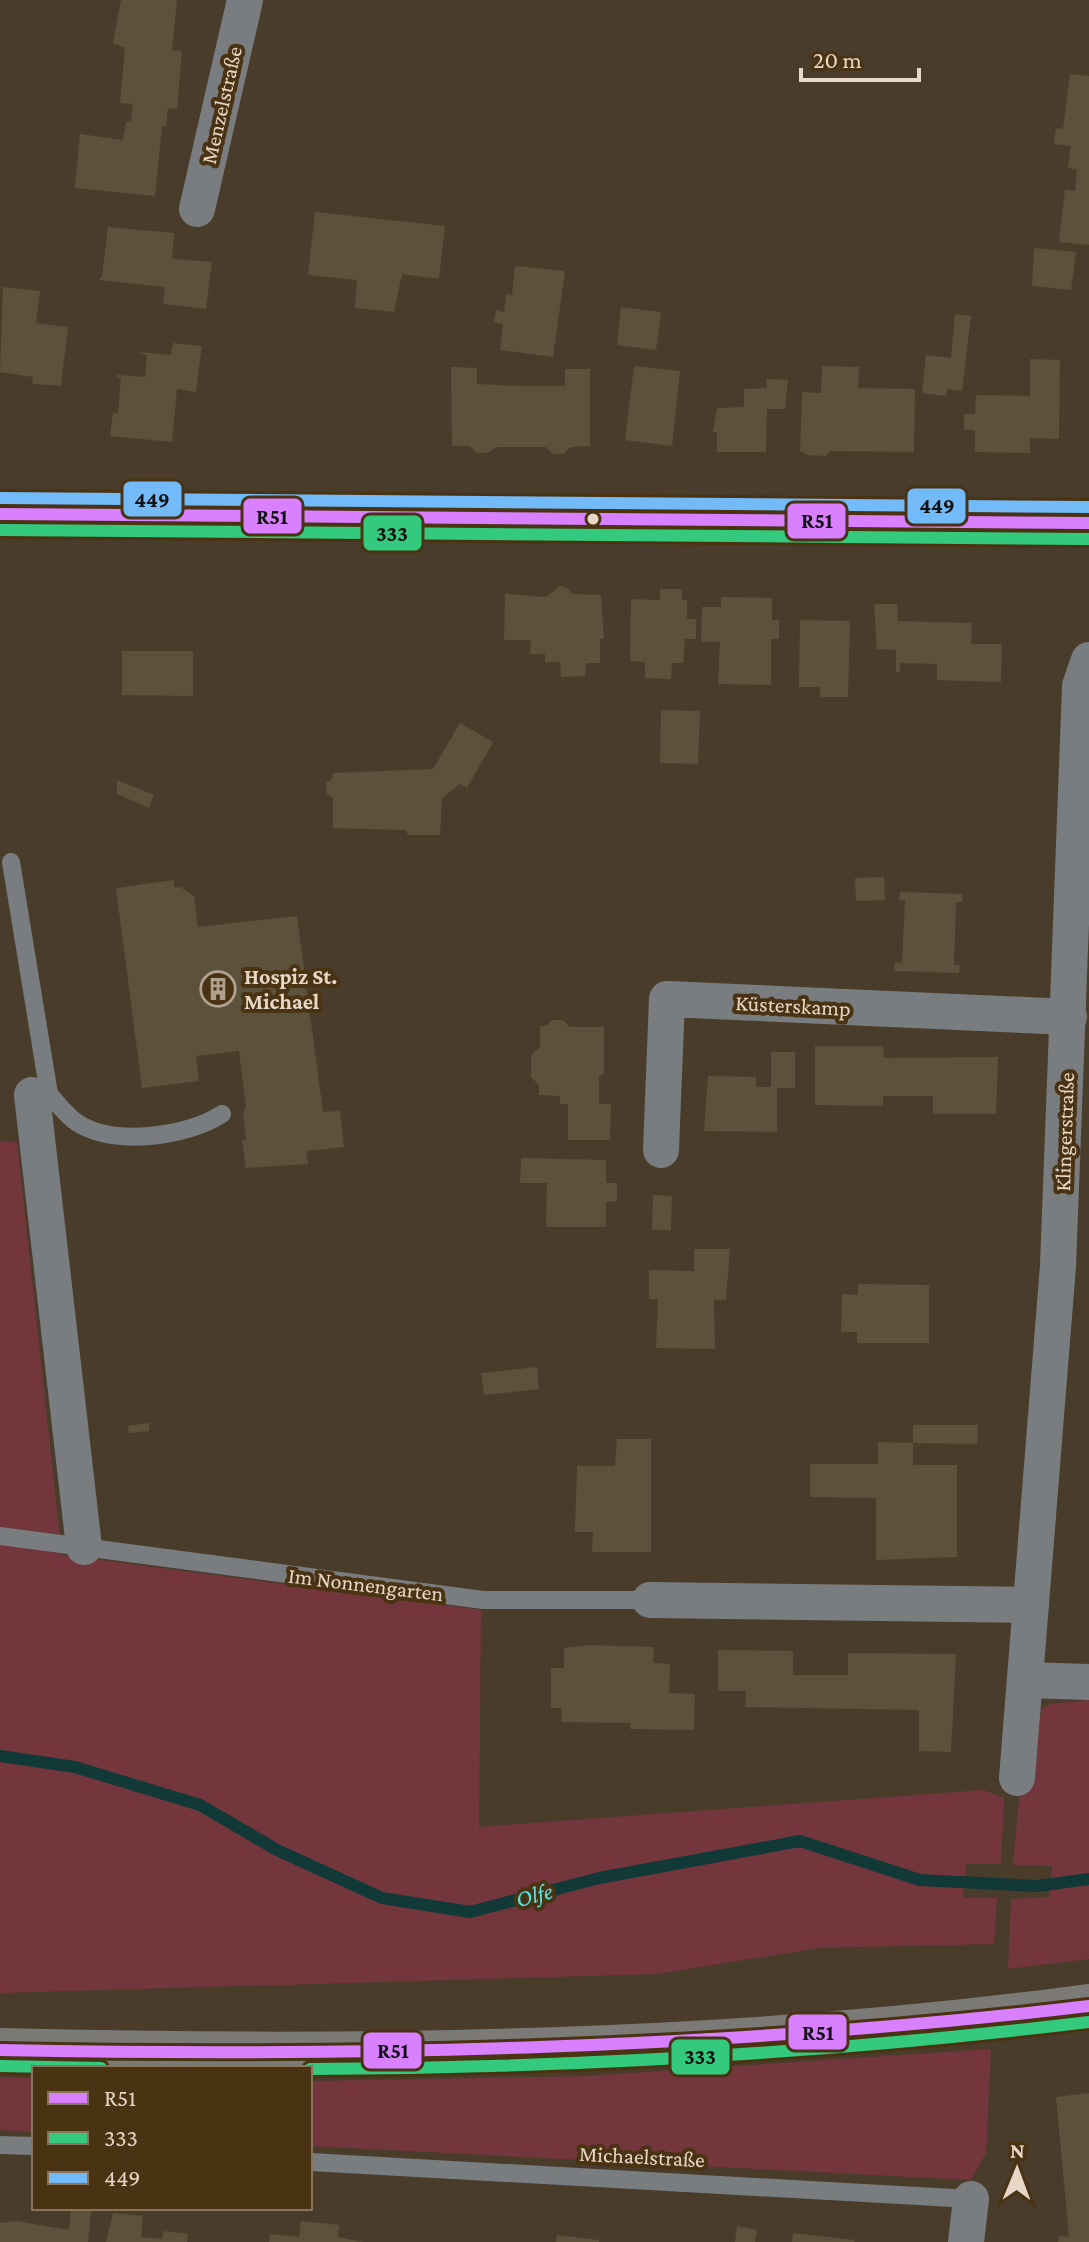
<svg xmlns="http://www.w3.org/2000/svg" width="1089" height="2242" viewBox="0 0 1089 2242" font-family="'Crimson Pro',serif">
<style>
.green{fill:#73363c}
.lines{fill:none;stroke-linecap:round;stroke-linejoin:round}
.stream{stroke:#113937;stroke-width:12}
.building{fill:#5c523c}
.service{stroke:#797d7f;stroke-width:18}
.minor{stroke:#797d7f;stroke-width:36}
.primary{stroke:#7c7a77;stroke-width:44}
.bus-1-casing{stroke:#4a3313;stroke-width:18}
.bus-2-casing{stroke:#4a3313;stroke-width:18}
.bus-3-casing{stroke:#4a3313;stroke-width:18}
.bus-1{stroke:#d880ff;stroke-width:12}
.bus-2{stroke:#33ca7d;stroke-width:12}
.bus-3{stroke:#73baf8;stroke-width:12}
.bus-dot{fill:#e6d7c6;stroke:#4a3313;stroke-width:3}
.labels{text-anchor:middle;stroke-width:8;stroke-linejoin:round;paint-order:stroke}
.street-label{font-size:22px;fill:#e6d7c6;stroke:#4a3313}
.poi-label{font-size:22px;font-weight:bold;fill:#e6d7c6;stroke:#4a3313;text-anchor:start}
.water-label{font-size:24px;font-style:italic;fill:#59e5e2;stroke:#4a3313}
.line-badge{stroke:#4a3313;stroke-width:3}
.pale-badge-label{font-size:22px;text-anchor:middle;font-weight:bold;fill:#111}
</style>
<rect width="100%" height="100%" fill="#493c2b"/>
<g class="green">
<polygon points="0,1141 17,1142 62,1555 481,1610 479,1827 983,1790 1004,1798 1001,1864 966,1864 963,1898 997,1898 994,1944 819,1948 657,1974 0,1993"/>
<polygon points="1089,1700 1089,1959 1008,1969 1011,1899 1049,1897 1052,1866 1013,1865 1019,1798 1034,1787 1041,1709 1051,1704"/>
<polygon points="991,2049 986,2153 971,2180 310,2146 310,2081 586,2076"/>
<polygon points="0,2077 34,2078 34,2132 0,2130"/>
</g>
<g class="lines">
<polyline class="stream" points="0,1756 75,1767 200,1805 277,1850 382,1898 470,1912 599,1878 800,1841 920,1880 1037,1886 1089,1879"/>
</g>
<g class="building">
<polygon points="121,0 177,0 172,50 182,51 177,109 168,108 166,126 162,126 155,196 75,188 80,134 123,140 126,122 131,122 133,104 120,103 125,48 113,43"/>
<polygon points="1070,74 1089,76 1089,245 1059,242 1065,190 1075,191 1077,170 1068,168 1071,146 1054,144 1056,128 1063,129"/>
<polygon points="315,212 445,226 439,279 402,274 394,312 355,308 357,280 308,275"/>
<polygon points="108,227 174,233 172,259 212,262 206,309 163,304 165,287 99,280 102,277"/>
<polygon points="1034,248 1076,252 1071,290 1032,286"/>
<polygon points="515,266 565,271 553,357 500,350 503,324 494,322 496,310 504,312 506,294 512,295"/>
<polygon points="3,287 40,291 36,323 68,327 61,386 32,384 33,377 0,372"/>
<polygon points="621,307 661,312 656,350 617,345"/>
<polygon points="955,314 971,316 962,391 947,389 946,396 922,393 926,355 951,358"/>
<polygon points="173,343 202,346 196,392 177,389 172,442 110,436 113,413 118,414 121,378 117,378 117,375 145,377 147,355 137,352 171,355"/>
<polygon points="1030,359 1060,360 1059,439 1030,438 1030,453 975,452 975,430 964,430 964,414 975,414 976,395 1030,396"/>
<polygon points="634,366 680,371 672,446 625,440"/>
<polygon points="822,366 859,367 858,388 915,389 914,452 829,451 826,456 808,455 800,451 802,392 821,393"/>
<polygon points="451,367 477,368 477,384 521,386 565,386 565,369 590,369 590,446 571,447 563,454 553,454 546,447 497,447 487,453 476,453 470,446 452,446"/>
<polygon points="766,379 788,380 785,409 767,409 766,452 717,452 717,432 713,432 717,408 744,407 744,389 767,388"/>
<polygon points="560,586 568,588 572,594 601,595 604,639 600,639 600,663 586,663 585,676 561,677 560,662 545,662 545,654 530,654 531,640 504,640 505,594 546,597"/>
<polygon points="660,589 682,589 682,600 687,600 687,619 696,619 696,639 685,639 683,663 672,663 671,679 645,678 645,662 630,661 631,599 660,600"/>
<polygon points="721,597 772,598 772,620 779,620 779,639 771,639 771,685 718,684 720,642 701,642 702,607 721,607"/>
<polygon points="874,604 897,604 898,621 972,623 971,644 1002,644 1001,682 937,680 937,664 900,663 900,672 896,672 896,650 877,649"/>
<polygon points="800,620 850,621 848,697 820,697 820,687 799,687"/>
<polygon points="122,651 193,651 193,696 122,695"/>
<polygon points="661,710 700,711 698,764 660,763"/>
<polygon points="460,723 493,742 467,788 460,784 442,798 440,835 408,835 406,830 333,828 333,798 327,794 326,783 332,779 333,773 433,769"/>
<polygon points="117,780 154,795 149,808 117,794"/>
<polygon points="884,877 885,900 856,901 855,878"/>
<polygon points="174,880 174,888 180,887 194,896 198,927 297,916 323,1112 340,1111 344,1147 306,1151 308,1164 246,1168 242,1140 246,1139 243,1112 246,1107 239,1051 196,1056 199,1081 142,1088 116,888"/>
<polygon points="900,892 963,894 962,902 956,902 954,965 960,965 959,973 894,971 895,962 902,963 905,900 899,900"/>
<polygon points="552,1020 563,1020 569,1027 604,1027 604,1073 599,1077 599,1104 611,1104 610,1140 568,1140 568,1104 560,1104 560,1096 539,1095 539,1085 531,1077 531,1055 540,1047 540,1026 546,1026"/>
<polygon points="815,1046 883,1046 884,1058 998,1057 996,1114 933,1114 933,1096 883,1096 883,1106 815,1105"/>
<polygon points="771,1052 795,1052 795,1088 777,1088 777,1132 704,1131 708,1076 756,1077 756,1087 771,1087"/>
<polygon points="521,1158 606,1160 606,1183 617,1183 617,1201 606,1202 606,1227 546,1227 547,1183 520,1183"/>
<polygon points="653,1195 672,1196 671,1230 652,1230"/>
<polygon points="694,1249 730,1249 726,1300 714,1300 715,1349 656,1348 658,1299 649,1299 649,1270 694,1271"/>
<polygon points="858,1284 929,1285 929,1343 857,1343 857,1332 841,1332 842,1294 858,1295"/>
<polygon points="537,1367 539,1389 484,1395 481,1373"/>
<polygon points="149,1423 149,1431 129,1433 128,1426"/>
<polygon points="913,1425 978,1425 977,1444 913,1443"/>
<polygon points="617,1439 651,1439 651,1552 592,1552 593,1532 575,1532 577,1466 615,1466"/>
<polygon points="878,1442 913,1443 913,1465 957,1465 957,1557 876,1560 876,1498 810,1497 810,1464 878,1464"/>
<polygon points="590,1645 654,1647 653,1663 670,1664 669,1693 695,1694 694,1730 630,1729 631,1723 561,1722 562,1708 551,1708 551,1668 564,1668 564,1648"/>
<polygon points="718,1650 793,1651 793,1675 848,1675 848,1653 956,1654 951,1752 919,1751 919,1710 745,1707 746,1691 718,1691"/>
<polygon points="1089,2093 1089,2242 1058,2242 1059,2236 1069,2237 1056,2097"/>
<polygon points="71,2209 91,2211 88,2242 0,2242 0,2223 17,2221 69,2230"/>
<polygon points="113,2213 143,2216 141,2237 162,2239 164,2231 188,2234 187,2242 106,2242"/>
<polygon points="301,2221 339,2225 338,2237 364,2242 269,2242 270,2234 299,2237"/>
<polygon points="737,2226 757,2230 755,2242 735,2242"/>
<polygon points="793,2233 855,2240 854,2242 792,2242"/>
<polygon points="557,2235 599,2240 599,2242 556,2242"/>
</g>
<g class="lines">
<g class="service">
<path d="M 11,862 L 49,1094 C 57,1103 66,1115 76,1122 C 113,1147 187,1137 222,1114"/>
<polyline points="0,1536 483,1600 650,1600"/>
<polyline points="0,2145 34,2146"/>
<polyline points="310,2162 971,2199"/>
</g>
<g class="minor">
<polyline points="197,209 245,0"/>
<polyline points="0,514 1089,523"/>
<polyline points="32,1095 84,1547"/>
<polyline points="661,1150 667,999 1069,1017"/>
<polyline points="650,1600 1031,1605"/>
<polyline points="1025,1680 1089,1682"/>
<polyline points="1017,1778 1058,1266 1080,686 1089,660"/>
<polyline points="966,2242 971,2199"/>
</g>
<path class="primary" d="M 0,2050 C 357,2059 735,2054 1089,2006"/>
<defs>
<g id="bus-1">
<polyline points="0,514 1089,523"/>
<path d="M 0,2050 C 365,2057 727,2049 1089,2006"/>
</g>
<g id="bus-2">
<polyline points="0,530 1089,539"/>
<polyline points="0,2066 101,2068"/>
<path d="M 310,2069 C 571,2068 830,2053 1089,2022"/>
</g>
<polyline id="bus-3" points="0,498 1089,507"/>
</defs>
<use href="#bus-1" class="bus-1-casing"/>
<use href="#bus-2" class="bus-2-casing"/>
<use href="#bus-3" class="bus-3-casing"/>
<use href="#bus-1" class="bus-1"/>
<use href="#bus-2" class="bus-2"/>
<use href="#bus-3" class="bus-3"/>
</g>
<defs>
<symbol id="building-ring" viewBox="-11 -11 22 22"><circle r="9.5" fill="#4a3313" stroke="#afa190" stroke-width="1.5"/><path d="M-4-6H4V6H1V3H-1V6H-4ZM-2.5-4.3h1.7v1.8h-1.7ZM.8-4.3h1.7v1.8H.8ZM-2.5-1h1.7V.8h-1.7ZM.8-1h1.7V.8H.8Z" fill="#afa190"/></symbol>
</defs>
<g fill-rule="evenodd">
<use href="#building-ring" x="198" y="969" width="40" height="40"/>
</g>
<circle class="bus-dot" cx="593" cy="519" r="7"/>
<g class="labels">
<g class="street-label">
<text transform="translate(221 105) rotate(-77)" y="8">Menzelstraße</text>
<text transform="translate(793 1005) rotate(3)" y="8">Küsterskamp</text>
<text transform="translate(1064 1132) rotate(-88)" y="8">Klingerstraße</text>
<text transform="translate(366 1584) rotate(7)" y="8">Im Nonnengarten</text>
<text transform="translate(642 2156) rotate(3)" y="8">Michaelstraße</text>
</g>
<g class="poi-label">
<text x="244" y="984">Hospiz St.<tspan x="244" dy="25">Michael</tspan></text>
</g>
<g class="water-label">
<text transform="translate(534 1895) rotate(-15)" y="8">Olfe</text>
</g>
</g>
<g class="line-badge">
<rect x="122" y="480" width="61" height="38" rx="8" fill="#73baf8"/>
<rect x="906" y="487" width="61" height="38" rx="8" fill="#73baf8"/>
<rect x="242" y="497" width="61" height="38" rx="8" fill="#d880ff"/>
<rect x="786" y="502" width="61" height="38" rx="8" fill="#d880ff"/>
<rect x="362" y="514" width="61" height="38" rx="8" fill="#33ca7d"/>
<rect x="787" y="2013" width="61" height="38" rx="8" fill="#d880ff"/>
<rect x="362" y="2031" width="61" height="39" rx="8" fill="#d880ff"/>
<rect x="670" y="2038" width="61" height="38" rx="8" fill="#33ca7d"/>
</g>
<g class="pale-badge-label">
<text x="152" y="507">449</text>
<text x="937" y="513">449</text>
<text x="272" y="524">R51</text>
<text x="817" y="528">R51</text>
<text x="392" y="541">333</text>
<text x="818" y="2040">R51</text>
<text x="393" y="2058">R51</text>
<text x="700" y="2064">333</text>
</g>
<rect x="32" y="2066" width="280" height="144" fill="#4a3313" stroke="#88755b" stroke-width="2"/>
<rect x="48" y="2092" width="40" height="12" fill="#d880ff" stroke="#88755b" stroke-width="2"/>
<text x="104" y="2106" font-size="24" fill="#e6d7c6">R51</text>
<rect x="48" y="2132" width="40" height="12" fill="#33ca7d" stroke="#88755b" stroke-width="2"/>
<text x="104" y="2146" font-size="24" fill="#e6d7c6">333</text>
<rect x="48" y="2172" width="40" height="12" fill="#73baf8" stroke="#88755b" stroke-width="2"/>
<text x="104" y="2186" font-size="24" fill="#e6d7c6">449</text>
<g transform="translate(1017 2170) rotate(1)" stroke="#4a3313" stroke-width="6" paint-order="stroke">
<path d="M0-6L14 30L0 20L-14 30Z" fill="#e6d7c6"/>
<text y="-12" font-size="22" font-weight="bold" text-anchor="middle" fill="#e6d7c6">N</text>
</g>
<path d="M801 68v12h118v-12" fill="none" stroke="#e6d7c6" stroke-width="4"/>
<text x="813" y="68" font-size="24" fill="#e6d7c6" stroke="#4a3313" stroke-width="6" paint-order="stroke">20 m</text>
</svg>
